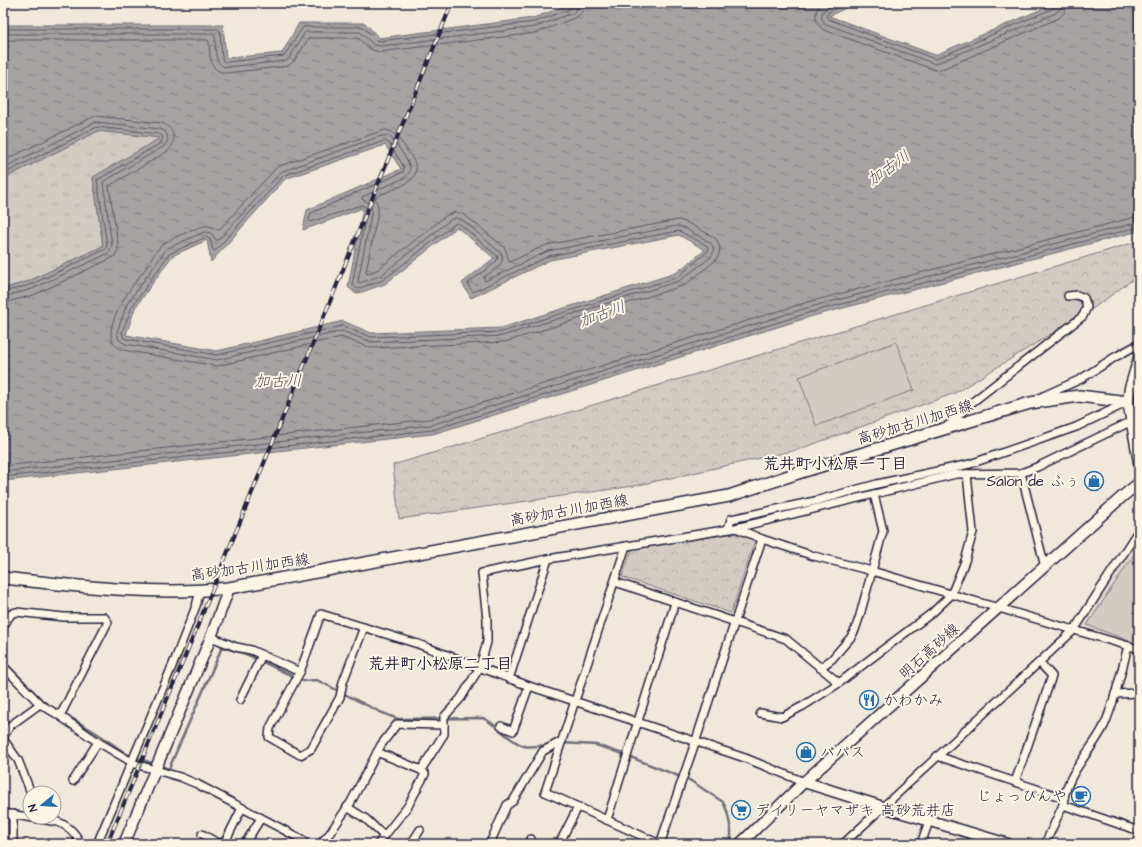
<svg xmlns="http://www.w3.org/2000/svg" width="1142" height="847" viewBox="0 0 1142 847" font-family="'Architects Daughter','Klee One',sans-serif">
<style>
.built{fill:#e0d9cf}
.grass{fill:url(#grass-tufts);stroke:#7a767f}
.park{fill:url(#park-crowns);stroke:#7a767f}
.pitch{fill:#d1cbc3;stroke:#7a767f}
.water{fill:url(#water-ripples);stroke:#716f79;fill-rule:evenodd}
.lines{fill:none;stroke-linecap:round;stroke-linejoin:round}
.shore{stroke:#575564;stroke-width:1}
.stream{stroke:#716f79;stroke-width:2.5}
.street-casing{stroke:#22223b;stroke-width:10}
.secondary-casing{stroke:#22223b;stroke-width:13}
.primary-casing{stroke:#22223b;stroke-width:14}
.street{stroke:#fcf5e5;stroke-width:7}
.secondary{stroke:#fcf5e5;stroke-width:10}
.primary{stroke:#fcf5e5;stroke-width:11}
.rail-casing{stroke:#22223b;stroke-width:4}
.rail{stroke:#fcf5e5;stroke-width:2.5;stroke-dasharray:8;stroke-linecap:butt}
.labels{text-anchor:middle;stroke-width:4;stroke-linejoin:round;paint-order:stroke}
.street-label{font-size:15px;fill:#22223b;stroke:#fcf5e5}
.poi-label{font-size:15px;fill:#22223b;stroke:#fcf5e5;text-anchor:start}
.water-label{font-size:16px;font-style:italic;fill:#575564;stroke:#fcf5e5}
.neighbourhood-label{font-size:16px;font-weight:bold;fill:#22223b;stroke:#fcf5e5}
</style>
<defs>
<pattern id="grass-tufts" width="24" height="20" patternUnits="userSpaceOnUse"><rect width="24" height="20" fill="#d1cbc3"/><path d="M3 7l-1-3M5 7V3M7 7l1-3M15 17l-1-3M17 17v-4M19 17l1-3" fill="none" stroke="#b3aea8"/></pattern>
<pattern id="park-crowns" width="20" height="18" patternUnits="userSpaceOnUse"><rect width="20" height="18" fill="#d1cbc3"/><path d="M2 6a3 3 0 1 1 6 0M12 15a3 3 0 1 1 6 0" fill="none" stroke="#b3aea8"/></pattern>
<pattern id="water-ripples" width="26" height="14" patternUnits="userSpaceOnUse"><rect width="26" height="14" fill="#a6a2a2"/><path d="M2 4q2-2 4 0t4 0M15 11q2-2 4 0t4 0" fill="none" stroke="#878485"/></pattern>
</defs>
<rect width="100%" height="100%" fill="#efe8db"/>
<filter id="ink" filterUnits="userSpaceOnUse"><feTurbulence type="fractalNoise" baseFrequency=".025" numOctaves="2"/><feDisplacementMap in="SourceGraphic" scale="8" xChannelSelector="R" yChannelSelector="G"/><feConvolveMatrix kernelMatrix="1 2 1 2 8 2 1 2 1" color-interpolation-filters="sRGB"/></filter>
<g filter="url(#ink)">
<polygon class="built" points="1138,538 1139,538 1139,646 1083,630 1081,624"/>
<polygon class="grass" points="98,131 161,138 93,178 103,246 29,281 3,289 3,179"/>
<g class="park">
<polygon points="1139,241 1139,275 1095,307 955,393 797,450 634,486 399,519 393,465"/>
<polygon points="734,533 755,540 731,613 622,577 632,549"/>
</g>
<g class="pitch">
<polygon points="896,342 914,390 816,426 799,377"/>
<polygon points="1139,547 1139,632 1132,642 1087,625"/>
</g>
<path class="water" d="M 574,3 L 856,3 L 829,16 L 935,55 L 1056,3 L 1139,3 L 1139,231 L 813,316 L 433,434 L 3,481 L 3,289 L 29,281 L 103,246 L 93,177 L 160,138 L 98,131 L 3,179 L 3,25 L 223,25 L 226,58 L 282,53 L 299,23 L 365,23 L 379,38 L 533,18 ZM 385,145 L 401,169 L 307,210 L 303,230 L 363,208 L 348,287 L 356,294 L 385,284 L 457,227 L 494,258 L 462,283 L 471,298 L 550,260 L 679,235 L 705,250 L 676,273 L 501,328 L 371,333 L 343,321 L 217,351 L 126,335 L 135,308 L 172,256 L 207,240 L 211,262 L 285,179 Z"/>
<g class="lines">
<g class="shore">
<path d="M 822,3 C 813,11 814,23 824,30 L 935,70 L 942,69 L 1059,18 L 1065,12 L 1067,3"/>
<path d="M 835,3 C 826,8 815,14 826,24 L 935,64 L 1056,13 L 1060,9 L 1061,3"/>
<polyline points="847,3 829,12 826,16 828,19 935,59 1054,8 1056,6 1056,3"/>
<polyline points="3,29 218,29 220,31 222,58 223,61 227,62 284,56 303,27 363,27 376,40 380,41 534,22 570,9 573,6 573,3"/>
<path d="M 3,34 L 213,34 L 215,36 C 216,47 213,66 227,67 L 286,61 L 290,57 L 305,32 L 360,32 L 374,45 L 381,46 L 535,27 L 573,13 L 577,9 L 578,3"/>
<path d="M 3,40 L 208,40 L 209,42 C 210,56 209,72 227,73 L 288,66 L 294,61 L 309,38 L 358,38 L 370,49 L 379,52 L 536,33 L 577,17 L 583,11 L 584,3"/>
<path d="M 385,130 C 395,131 399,139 405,147 C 408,152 412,157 415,163 C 423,185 387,189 375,198 L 378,206 L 378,212 L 366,271 L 367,274 L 377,270 L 447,215 L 456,212 L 465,215 L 504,247 C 508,252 507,259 510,262 L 546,245 L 678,220 L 686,222 L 712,236 L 717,240 L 720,248 L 719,254 L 715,261 L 685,285 L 505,342 L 371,348 L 341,337 L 217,366 L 123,350 C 91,339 132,286 143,272 C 149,263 155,251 163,244 C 168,240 199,226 205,226 C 211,225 215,229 219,230 L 277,167 Z"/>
<path d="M 381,136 C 385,136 388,135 391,138 C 395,141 409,162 410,167 C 410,172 408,175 404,178 L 362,197 L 362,199 L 370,204 L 372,210 L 358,281 L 359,283 L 380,276 L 450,220 L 456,218 L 463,220 L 502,254 C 505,266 492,271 484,277 L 484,279 L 485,281 L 548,251 L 677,226 C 684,226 689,231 695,234 C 704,239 721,245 710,258 L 679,281 L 502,336 L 371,342 L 342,331 L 217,360 L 125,344 L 119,340 L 117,332 L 127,304 L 165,251 L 168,248 L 204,232 L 211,233 L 216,240 L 218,240 L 281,172 Z"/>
<polygon points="385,141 389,143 404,167 403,172 311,213 309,220 311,222 361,205 366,207 367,210 352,284 357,289 383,280 456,223 460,224 498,257 496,262 468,283 468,285 473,292 549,256 678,231 681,232 706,245 708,248 708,251 678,277 502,332 371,337 342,326 217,355 126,339 123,337 122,332 132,307 169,254 206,237 210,239 213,250 215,251 283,176"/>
<path d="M 3,161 L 95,116 L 162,123 C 175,128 177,142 168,151 L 109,186 L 118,244 L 118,250 L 114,257 L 34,295 L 3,303"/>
<path d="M 3,168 L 96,122 L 160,129 C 169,132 170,141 163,147 L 103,182 L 112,245 L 109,253 L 32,289 L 3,297"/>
<polyline points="3,174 97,127 159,134 163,137 161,143 97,180 107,245 106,249 30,285 3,292"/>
<polyline points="3,466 430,419 808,302 1139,216"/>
<polyline points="3,472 431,425 810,307 1139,222"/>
<polyline points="3,477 432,430 811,312 1139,227"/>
</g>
<g class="stream">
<polyline points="3,660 46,704"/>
<polyline points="70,717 98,734 128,755 155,764"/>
<polyline points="562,743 596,745 620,753 691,781 723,802 727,811 731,830 731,844"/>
<path d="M 160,766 L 169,769 C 186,728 205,688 222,647 L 246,654 L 303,681 L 317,680 L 380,712 L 398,719 L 483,718 C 498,725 511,743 524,746 C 531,748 542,745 549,745"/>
</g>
<defs>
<g id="street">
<polyline points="1039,398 1081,379 1115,357 1139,344"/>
<polyline points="947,427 970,404 1083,316 1087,307 1084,298 1077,295 1068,296"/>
<polyline points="1021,473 1045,567"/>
<polyline points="736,528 762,539 814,556 872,571 1139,649"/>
<polyline points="728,529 731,519 815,501 877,484 970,464 1076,427 1126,403"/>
<polyline points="626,546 545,792 660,844 695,743 762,539"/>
<polyline points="615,582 786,639 839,683"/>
<polyline points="3,627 11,614 16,612 64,617 104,617 108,622 60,716"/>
<polyline points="364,627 343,682 340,697 311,749 300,755 269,737 270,728 300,672 321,614 418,644 529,686 745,758 804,782"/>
<polyline points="211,637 236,647 251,650 300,672"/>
<polyline points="3,666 40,704 60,716 98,742 135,764 180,777 197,784 303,840 303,844"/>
<polyline points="820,668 832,659 851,637 855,630 860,615 883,531 874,494"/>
<polyline points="509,679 548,559"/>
<polyline points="1115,694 1139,693"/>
<polyline points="240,700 262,655"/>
<polyline points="760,713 782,717 803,706 839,683 873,657 932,613 951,595 965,561 973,532 967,474"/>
<polyline points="501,726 513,731 529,686"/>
<polyline points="3,737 11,725 40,704"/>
<polyline points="3,739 18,760 31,793"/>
<polyline points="377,752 421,770"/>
<polyline points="937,756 1064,798"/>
<polyline points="73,781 98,742"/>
<polyline points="1015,782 1052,676 1040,663"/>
<polyline points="1063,805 1139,831"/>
<polyline points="347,807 366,819 384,836"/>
<path d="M 3,813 L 58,822 C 70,827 75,833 81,844"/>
<polyline points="607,820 675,603"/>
<polyline points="202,834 218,843 225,842 242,808"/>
<polyline points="246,842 261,818"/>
<polyline points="13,844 13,814"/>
<polyline points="97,844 176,657 196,606 200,591"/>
<polyline points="320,844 330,833 351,802 381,745 397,724 444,725"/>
<polyline points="378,844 408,806 425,774 421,770 444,734 444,717 461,698 480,667 487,642 487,620 482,573 548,559 736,528 956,474 1021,473 1037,467 1132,421"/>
<polyline points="411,844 420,830"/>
<polyline points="491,844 490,843 507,805 513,801 543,751 562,741"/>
<polyline points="529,844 531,839"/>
<polyline points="559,844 578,807"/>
<polyline points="843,844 1074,630 1136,534 1139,534"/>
<polyline points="921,844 929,821"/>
<path d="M 1045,844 L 1063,805 C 1065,775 1091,752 1104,726 C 1115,701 1121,673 1128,646"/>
</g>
<g id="secondary">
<polyline points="1139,358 1130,388 1128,402 1139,462"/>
<polyline points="804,782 883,807 1008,844"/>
<polyline points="124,844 211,637 229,588"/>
<polyline points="740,844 804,782 1123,496 1139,483"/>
</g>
<path id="primary" d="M 3,578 C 77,586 155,596 229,588 L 729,496 L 801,472 L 1030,403 L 1079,396 L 1128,402"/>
</defs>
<use href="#street" class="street-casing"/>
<use href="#secondary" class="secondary-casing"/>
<use href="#primary" class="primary-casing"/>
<use href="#street" class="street"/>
<use href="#secondary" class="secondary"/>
<use href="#primary" class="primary"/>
<defs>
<polyline id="rail" points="107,844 193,637 452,3"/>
</defs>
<use href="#rail" class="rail-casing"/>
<use href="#rail" class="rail"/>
</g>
</g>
<defs>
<symbol id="shop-ring" viewBox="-11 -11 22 22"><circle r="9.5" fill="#fcf5e5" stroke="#1f6fb2" stroke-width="1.5"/><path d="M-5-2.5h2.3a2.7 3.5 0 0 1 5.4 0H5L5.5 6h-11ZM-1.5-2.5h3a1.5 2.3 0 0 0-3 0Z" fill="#1f6fb2"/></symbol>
<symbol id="restaurant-ring" viewBox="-11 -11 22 22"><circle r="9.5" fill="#fcf5e5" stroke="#1f6fb2" stroke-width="1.5"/><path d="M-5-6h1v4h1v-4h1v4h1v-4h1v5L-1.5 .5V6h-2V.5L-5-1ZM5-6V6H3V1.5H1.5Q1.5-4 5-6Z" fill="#1f6fb2"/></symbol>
<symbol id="cafe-ring" viewBox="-11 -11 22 22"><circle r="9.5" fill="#fcf5e5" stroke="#1f6fb2" stroke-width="1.5"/><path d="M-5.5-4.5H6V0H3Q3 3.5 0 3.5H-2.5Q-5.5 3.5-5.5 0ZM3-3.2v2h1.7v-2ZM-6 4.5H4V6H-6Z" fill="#1f6fb2"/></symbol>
<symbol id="supermarket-ring" viewBox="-11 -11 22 22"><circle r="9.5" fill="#fcf5e5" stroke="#1f6fb2" stroke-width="1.5"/><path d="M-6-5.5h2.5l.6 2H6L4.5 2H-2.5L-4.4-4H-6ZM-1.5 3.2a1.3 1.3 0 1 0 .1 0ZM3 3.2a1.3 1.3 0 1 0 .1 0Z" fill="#1f6fb2"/></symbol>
</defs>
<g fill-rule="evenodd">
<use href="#shop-ring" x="1083" y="470" width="22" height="22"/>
<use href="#restaurant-ring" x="858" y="689" width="22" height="22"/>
<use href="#shop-ring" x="795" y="741" width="22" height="22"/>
<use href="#cafe-ring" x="1070" y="785" width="22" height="22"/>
<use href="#supermarket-ring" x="730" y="799" width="22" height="22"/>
</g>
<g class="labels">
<g class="street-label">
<text transform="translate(915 422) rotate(-17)" y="5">高砂加古川加西線</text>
<text transform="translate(569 510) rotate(-10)" y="5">高砂加古川加西線</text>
<text transform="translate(250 567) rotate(-8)" y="5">高砂加古川加西線</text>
<text transform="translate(929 651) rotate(-42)" y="5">明石高砂線</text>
</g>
<g class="poi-label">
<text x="1080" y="486" text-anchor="end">Salon de ふぅ</text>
<text x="883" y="705">かわかみ</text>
<text x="820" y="757">パパス</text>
<text x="1067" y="801" text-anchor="end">じょっぴんや</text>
<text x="755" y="815">デイリーヤマザキ 高砂荒井店</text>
</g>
<g class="water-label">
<text transform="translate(888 167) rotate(-35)" y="6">加古川</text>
<text transform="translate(602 313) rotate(-20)" y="6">加古川</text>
<text transform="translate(278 380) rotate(-1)" y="6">加古川</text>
</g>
<g class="neighbourhood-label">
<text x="835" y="469">荒井町小松原一丁目</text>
<text x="440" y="669">荒井町小松原二丁目</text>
</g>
</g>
<rect width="1142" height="847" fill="none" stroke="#fcf5e5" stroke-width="16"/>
<rect x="8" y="8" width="1126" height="831" fill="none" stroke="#22223b" stroke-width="1.5" filter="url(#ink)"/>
<g transform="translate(42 805) rotate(252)"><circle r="19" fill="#fcf5e5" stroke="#a5a1a1"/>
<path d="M0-3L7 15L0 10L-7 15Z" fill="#1f6fb2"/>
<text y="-6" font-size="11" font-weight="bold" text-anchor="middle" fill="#22223b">N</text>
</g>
</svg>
